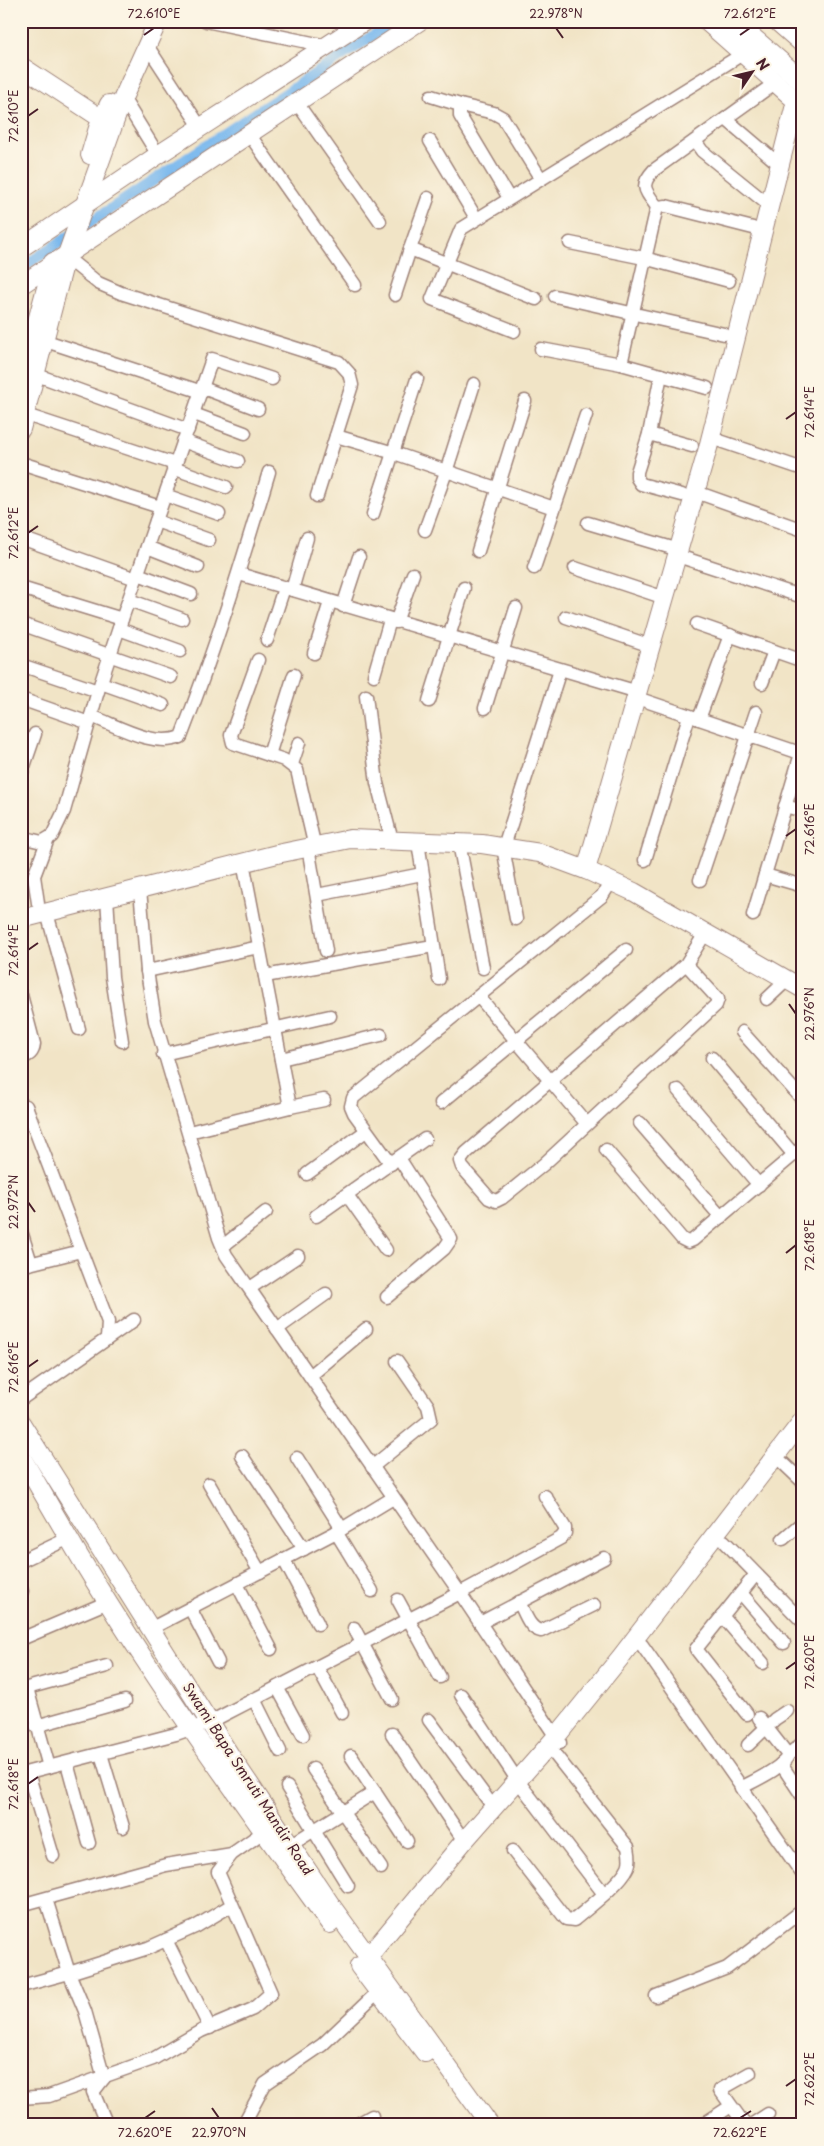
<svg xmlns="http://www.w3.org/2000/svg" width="824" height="2146" viewBox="0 0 824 2146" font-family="'Playpen Sans',sans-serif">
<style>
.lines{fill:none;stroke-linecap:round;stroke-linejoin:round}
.canal{stroke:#7bb9ee;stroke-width:11}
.street-casing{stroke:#9e8278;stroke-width:15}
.secondary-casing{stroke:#9e8278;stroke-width:20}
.primary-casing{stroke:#9e8278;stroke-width:22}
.street{stroke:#fff;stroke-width:12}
.secondary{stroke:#fff;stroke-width:18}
.primary{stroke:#fff;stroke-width:20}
.ticks{fill:none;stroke:#4a1f2b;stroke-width:2}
.labels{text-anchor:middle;stroke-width:4.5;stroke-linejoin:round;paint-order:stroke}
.street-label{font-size:14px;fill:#4a1f2b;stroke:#fcf5e5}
.neatline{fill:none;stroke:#4a1f2b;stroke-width:2}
.ticks-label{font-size:12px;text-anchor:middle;fill:#4a1f2b}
</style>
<rect width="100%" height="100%" fill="#fcf5e5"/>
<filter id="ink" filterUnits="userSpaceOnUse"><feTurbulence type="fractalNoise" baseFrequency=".02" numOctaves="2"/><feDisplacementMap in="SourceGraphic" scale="10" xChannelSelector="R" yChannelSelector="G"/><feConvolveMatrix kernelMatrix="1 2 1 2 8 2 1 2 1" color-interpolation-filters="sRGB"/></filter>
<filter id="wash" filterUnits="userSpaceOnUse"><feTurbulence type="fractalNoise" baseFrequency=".0096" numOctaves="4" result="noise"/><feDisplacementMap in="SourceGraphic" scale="20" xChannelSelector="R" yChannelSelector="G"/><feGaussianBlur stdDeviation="1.12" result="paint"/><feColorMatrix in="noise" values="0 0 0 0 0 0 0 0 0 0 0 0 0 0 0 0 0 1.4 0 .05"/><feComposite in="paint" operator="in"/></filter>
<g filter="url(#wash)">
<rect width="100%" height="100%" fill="#f1e4c6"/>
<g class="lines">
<polyline class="canal" points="21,268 395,21"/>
</g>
</g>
<g filter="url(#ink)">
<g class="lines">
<defs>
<g id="street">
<polyline points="206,21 327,46"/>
<polyline points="146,44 201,128"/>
<polyline points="431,96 460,105 460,116 509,198"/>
<polyline points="123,98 158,155"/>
<polyline points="297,103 380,221"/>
<polyline points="460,105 494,113 503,118 541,179"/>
<polyline points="727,120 774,160"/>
<polyline points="249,134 355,285"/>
<polyline points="430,141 476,218"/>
<polyline points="695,141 702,151 765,202"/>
<polyline points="428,198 410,249 536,299"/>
<polyline points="657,207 666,206 753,228"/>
<polyline points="570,243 644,258 729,281"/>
<polyline points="66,257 98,283 121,293 339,362 349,373 352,385 317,496"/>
<polyline points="395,295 410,249"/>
<polyline points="555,296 724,334"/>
<polyline points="514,331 432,299 461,229 741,55"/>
<polyline points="46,341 202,392"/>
<polyline points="541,349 621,364"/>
<polyline points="37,375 188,430"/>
<polyline points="661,375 649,434 637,472 637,478 641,484 682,495"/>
<polyline points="203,388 258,409"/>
<path d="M 707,388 L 621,364 L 657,207 C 645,190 639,186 654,170 L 775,83"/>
<polyline points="194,414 245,433"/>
<polyline points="26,415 175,464"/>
<polyline points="649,434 692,446"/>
<polyline points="336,436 394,453 554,508"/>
<polyline points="711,438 803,469"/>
<polyline points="183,441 238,461"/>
<polyline points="21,463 160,507"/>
<polyline points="173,468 226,487"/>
<polyline points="696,492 803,530"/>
<polyline points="165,495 219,514"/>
<polyline points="373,514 417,379"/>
<polyline points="156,521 209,540"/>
<polyline points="588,523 679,550"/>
<polyline points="425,530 446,472 474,384"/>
<polyline points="21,538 136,579"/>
<polyline points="147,547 198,567"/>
<polyline points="478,551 525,401"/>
<polyline points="678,556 803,597"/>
<polyline points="534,568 586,415"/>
<polyline points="575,568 665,598"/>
<polyline points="138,574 191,594"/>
<polyline points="239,574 638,692"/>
<polyline points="21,588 122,619"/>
<polyline points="292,590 307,538"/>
<polyline points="129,600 182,619"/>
<polyline points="343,606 359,557"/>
<polyline points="566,617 651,646"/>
<polyline points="396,622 413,574"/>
<polyline points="21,624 171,677"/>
<polyline points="697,624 803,661"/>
<polyline points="119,629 180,651"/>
<polyline points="267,640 284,588"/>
<polyline points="314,653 330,602"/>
<polyline points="258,660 231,735 233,743 284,760 297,770 313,839"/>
<polyline points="21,665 98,691"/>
<polyline points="374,675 390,620"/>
<polyline points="101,683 163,705"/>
<polyline points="762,683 774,651"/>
<polyline points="366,696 377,783 392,841"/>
<polyline points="637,698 803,754"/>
<polyline points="21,699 89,723"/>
<polyline points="429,701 464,588"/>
<polyline points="485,708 516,608"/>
<path d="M 91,716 C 118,726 153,748 181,737 C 215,650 242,562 269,472"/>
<polyline points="699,719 730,635"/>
<polyline points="269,755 294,675"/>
<polyline points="292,764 299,743"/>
<polyline points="21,775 35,734"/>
<polyline points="785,806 803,811"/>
<polyline points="21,837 42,842 52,836 64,811 98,691 122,619 212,359 272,379"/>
<polyline points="506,840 560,670"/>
<polyline points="418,842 439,979"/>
<polyline points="459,843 483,968"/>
<polyline points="308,847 326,951"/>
<polyline points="503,847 516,919"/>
<polyline points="645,860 689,716"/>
<polyline points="765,875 803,886"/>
<polyline points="700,880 756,712"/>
<polyline points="140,889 147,971 155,1021 219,1238 226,1255 460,1593 560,1743"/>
<polyline points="317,895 422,874"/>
<polyline points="107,897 112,977 122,1041"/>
<polyline points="38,903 34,876 48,839"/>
<polyline points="47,913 79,1029"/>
<polyline points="753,915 803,747"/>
<polyline points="686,964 718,999 716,1005 544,1164 502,1198 496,1201 489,1198 462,1167 460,1161 466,1153 686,964 706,932"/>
<polyline points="147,971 259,947"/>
<polyline points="265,976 433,946"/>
<path d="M 21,995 L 34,1044 C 33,1053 30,1055 21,1058"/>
<polyline points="479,997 587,1124"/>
<polyline points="767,999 787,980"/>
<polyline points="742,1032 803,1100"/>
<polyline points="163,1054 330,1016"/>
<polyline points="712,1058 794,1155"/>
<polyline points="281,1059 381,1035"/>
<polyline points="678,1090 759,1185"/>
<polyline points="441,1103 626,950"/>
<polyline points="21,1107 26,1106 108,1322 107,1339"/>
<polyline points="290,1107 324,1100"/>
<polyline points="640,1123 721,1217"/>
<polyline points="189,1132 290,1107 243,862"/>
<polyline points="606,1150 682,1239 688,1242 693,1240 803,1147"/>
<polyline points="391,1164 354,1113 351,1106 353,1098 602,896 611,882"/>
<polyline points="307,1174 366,1131"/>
<polyline points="347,1195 386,1250"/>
<polyline points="316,1216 425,1139"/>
<polyline points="21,1231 31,1263"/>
<polyline points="223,1246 266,1212"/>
<polyline points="21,1266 81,1251"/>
<polyline points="250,1288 298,1256"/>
<polyline points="387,1297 444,1249 451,1239 399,1158"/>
<polyline points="277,1329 326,1294"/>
<polyline points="310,1376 366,1329"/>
<polyline points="21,1399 134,1320"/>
<polyline points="242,1456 304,1549"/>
<polyline points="297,1458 342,1529"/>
<polyline points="783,1463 803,1482"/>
<polyline points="372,1467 431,1419 428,1406 397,1361"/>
<polyline points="209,1484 260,1572"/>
<polyline points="336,1532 372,1591"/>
<polyline points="783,1539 803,1522"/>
<polyline points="724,1541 803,1622"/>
<polyline points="284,1560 318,1624"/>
<polyline points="21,1561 69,1538"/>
<polyline points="237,1584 271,1649"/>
<polyline points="21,1590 22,1591"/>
<polyline points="741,1593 784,1643"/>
<polyline points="398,1600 440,1677"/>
<path d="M 519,1602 C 525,1613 529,1629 541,1631 L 594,1605"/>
<polyline points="190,1608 218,1662"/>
<polyline points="722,1616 763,1663"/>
<polyline points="480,1623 604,1558"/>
<polyline points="354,1628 392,1699"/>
<polyline points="150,1629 342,1529 393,1498"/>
<polyline points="21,1639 108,1602"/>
<polyline points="635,1639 642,1645 803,1875"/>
<polyline points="317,1667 342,1713"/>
<polyline points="277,1687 303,1735"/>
<polyline points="461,1695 518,1781 604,1894"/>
<polyline points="254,1699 280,1751"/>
<polyline points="747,1714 696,1649 756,1574"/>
<polyline points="429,1720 494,1808"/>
<polyline points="36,1726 125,1701"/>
<polyline points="392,1734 464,1841"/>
<polyline points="748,1745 775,1719 787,1711"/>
<polyline points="101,1754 123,1827"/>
<polyline points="788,1755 800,1745"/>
<polyline points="351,1756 407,1841"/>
<polyline points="67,1763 89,1843"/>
<polyline points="781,1764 803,1797"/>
<polyline points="49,1767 27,1688 107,1666"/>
<polyline points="313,1769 381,1868"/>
<polyline points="28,1773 53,1856"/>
<polyline points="21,1774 176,1734 210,1722 460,1593 561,1538 565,1533 565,1528 545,1496"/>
<polyline points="287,1787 348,1886"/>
<path d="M 741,1788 C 753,1781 784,1768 788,1755 L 759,1718"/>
<polyline points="292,1844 375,1792"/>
<path d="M 513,1851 L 566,1919 L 574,1920 C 588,1908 621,1883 628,1867 C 631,1861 629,1853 628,1847 L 553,1752"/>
<polyline points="21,1905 166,1865 232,1854"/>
<polyline points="166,1940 210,2028"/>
<polyline points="21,1986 69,1973 46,1899"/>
<polyline points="656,1996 727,1968 803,1910"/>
<polyline points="104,2078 85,2011 69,1973 148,1948 195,1927 232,1905"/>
<polyline points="104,2078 93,2092 107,2125"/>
<polyline points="21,2098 49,2096 153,2059 201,2031 253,2009 271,1993 218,1872 232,1854 269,1828"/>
<polyline points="243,2125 265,2084 322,2045 383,1987"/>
<polyline points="356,2125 372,2116"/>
<polyline points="702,2125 731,2106"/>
<polyline points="745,2125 720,2090 750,2073"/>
<polyline points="751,2125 768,2114"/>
</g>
<g id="secondary">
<polyline points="706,21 803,107"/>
<polyline points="21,66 111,125"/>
<polyline points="90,155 98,128 109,104"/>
<polyline points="21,248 158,155 365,21"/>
<polyline points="21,285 420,21"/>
<polyline points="21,380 53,262"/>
<polyline points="21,429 66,257 123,98 158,21"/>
<polyline points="586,870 708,448 796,101"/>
<polyline points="21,919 277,854 350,839 482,844 540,853 586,870 634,892 803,989"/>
<polyline points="21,1423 230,1755 333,1908 490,2125"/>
<path d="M 21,1456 C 42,1492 63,1529 84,1564 C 159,1688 245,1806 330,1924"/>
<polyline points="368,1957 464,1841 556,1737 620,1658 803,1420"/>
<polyline points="359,1966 425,2053"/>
</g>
<g id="primary">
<polyline points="733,21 803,82"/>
<polyline points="778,21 803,43"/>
</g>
</defs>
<use href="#street" class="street-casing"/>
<use href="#secondary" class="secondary-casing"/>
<use href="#primary" class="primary-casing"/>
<use href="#street" class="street"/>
<use href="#secondary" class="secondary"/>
<use href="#primary" class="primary"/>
</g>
</g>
<path class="ticks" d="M 556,28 L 563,38M 144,35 L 154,28M 740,35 L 750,28M 28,116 L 38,109M 786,419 L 796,412M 28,533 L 38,526M 786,836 L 796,829M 28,950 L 38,943M 789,1004 L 796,1014M 28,1202 L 35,1212M 786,1253 L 796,1245M 28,1367 L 38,1360M 786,1669 L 796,1662M 28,1784 L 38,1777M 786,2086 L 796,2079M 212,2108 L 219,2118M 145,2118 L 155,2111M 740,2118 L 751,2111"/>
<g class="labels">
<g class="street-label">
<text transform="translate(248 1779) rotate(57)" y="5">Swami Bapa Smruti Mandir Road</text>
</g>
</g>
<rect width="824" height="2146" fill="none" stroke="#fcf5e5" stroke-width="55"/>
<g transform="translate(752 72) rotate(55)" stroke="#fcf5e5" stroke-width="4" paint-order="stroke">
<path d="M0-4L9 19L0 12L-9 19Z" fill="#4a1f2b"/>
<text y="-8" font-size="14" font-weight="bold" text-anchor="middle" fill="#4a1f2b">N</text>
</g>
<rect x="28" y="28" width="768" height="2090" class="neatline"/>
<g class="ticks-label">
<text x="154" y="18">72.610°E</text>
<text x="556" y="18">22.978°N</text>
<text x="750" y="18">72.612°E</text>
<text transform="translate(14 116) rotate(-90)" y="4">72.610°E</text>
<text transform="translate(810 412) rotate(-90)" y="4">72.614°E</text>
<text transform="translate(14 533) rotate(-90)" y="4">72.612°E</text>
<text transform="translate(810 829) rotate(-90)" y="4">72.616°E</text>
<text transform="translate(14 950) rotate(-90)" y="4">72.614°E</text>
<text transform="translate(810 1014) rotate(-90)" y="4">22.976°N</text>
<text transform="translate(14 1202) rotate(-90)" y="4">22.972°N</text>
<text transform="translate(810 1245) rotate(-90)" y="4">72.618°E</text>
<text transform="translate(14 1367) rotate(-90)" y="4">72.616°E</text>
<text transform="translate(810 1662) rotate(-90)" y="4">72.620°E</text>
<text transform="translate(14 1784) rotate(-90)" y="4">72.618°E</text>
<text transform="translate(810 2079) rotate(-90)" y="4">72.622°E</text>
<text x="145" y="2137">72.620°E</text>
<text x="219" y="2137">22.970°N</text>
<text x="740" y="2137">72.622°E</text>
</g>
</svg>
